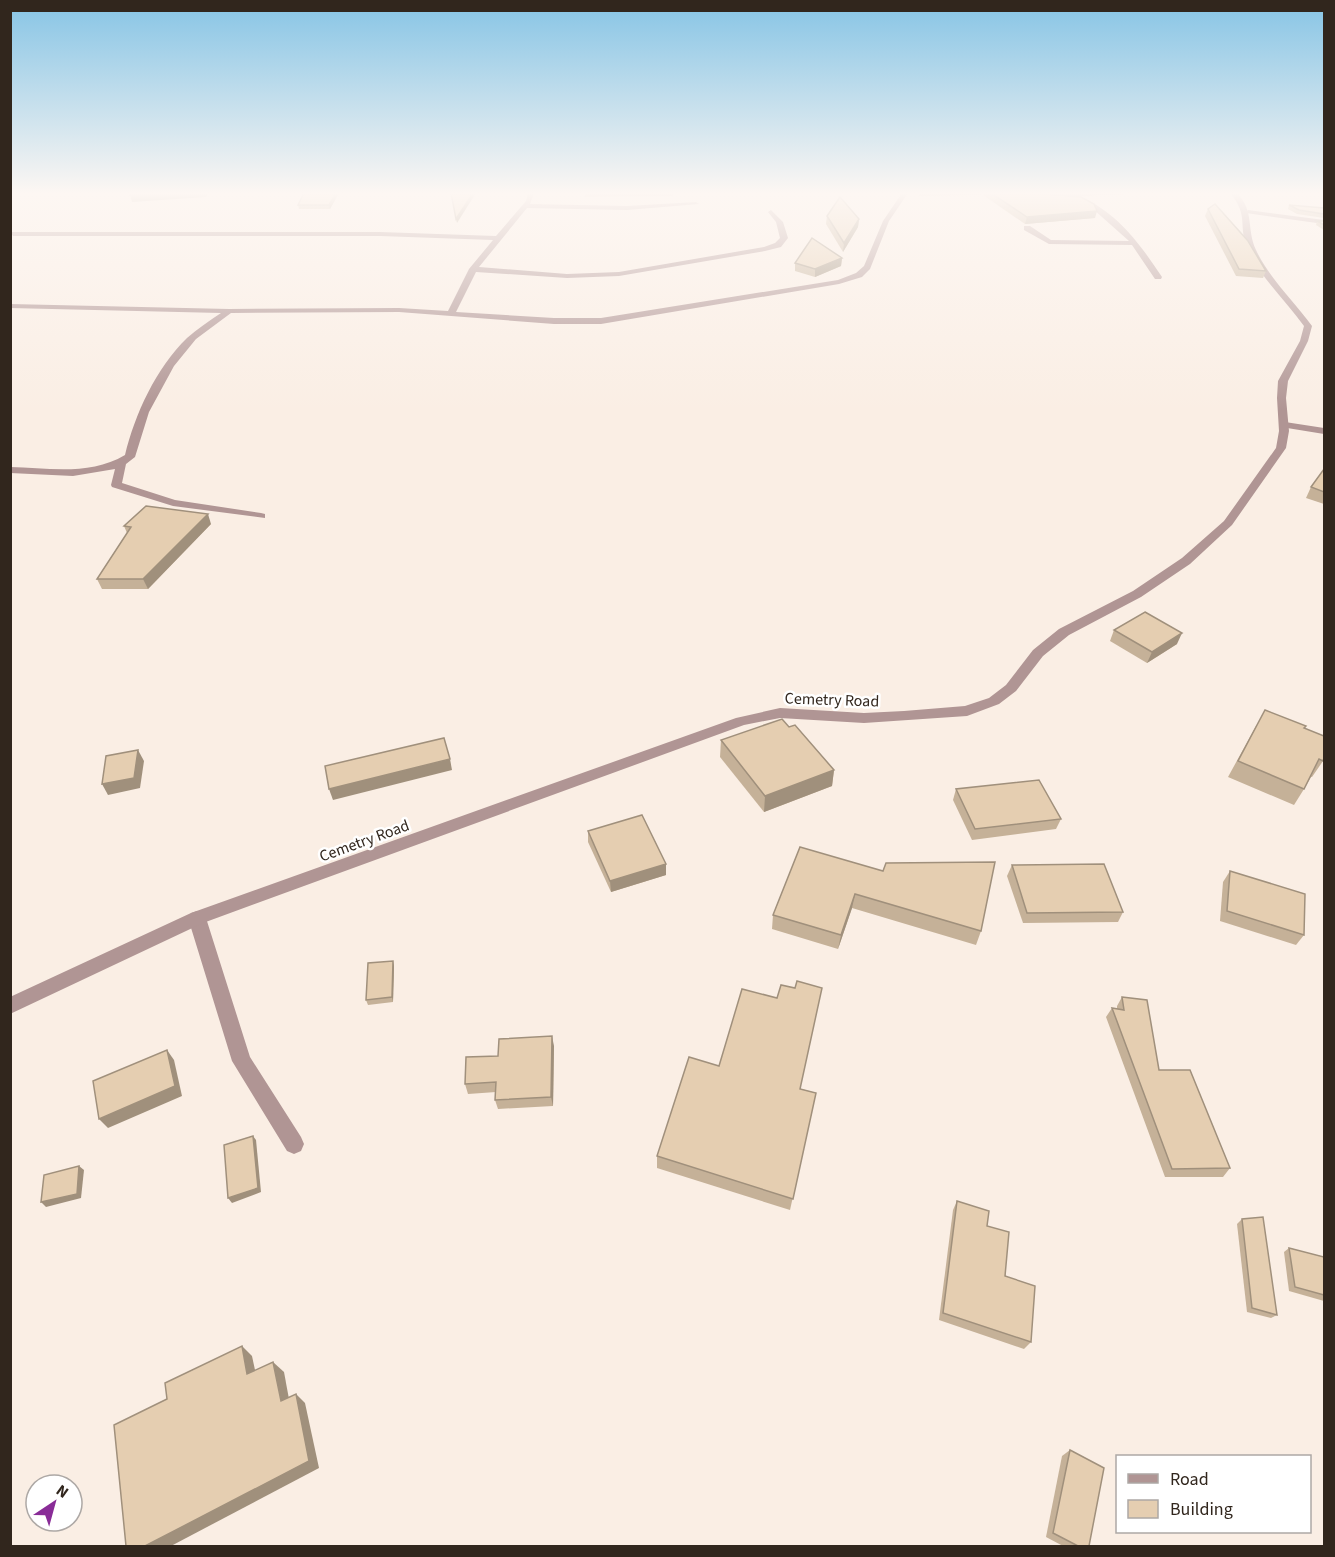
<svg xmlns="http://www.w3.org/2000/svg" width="1335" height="1557" viewBox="0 0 1335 1557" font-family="'Source Sans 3',sans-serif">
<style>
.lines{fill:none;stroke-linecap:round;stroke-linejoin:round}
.minor{fill:#b09594;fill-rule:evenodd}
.tertiary{fill:#b09594;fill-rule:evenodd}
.wall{fill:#c5b198}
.shaded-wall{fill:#a0907c}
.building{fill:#e5ceb1;stroke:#a0907c;stroke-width:1.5}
.labels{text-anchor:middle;stroke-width:5;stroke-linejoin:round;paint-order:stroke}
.street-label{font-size:16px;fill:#31261d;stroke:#fff}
</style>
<rect width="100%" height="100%" fill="#faeee4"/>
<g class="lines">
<g class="minor">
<path d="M 528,193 L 534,193 L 530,204 L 627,206 L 696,202 L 699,204 L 627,210 L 527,208 L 479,267 L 567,274 L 619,272 L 764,247 L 775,243 L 780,238 L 776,222 L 768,212 L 771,210 L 783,222 L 788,238 L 781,247 L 765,251 L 619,276 L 567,278 L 476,272 L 456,312 L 554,318 L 601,318 L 838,280 L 856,273 L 864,266 L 883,221 L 902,193 L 908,193 L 889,221 L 870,269 L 862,277 L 839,284 L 601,324 L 554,324 L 399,312 L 231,313 L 196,339 L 174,366 L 149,412 L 135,457 L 126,464 L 122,483 L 175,500 L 261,513 L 265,514 L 265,518 L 173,506 L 112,487 L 111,485 L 115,469 L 73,476 L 10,473 L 10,467 C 49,468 90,476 125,455 C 135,414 156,368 187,338 C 197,329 209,321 221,313 L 10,308 L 10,304 L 229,309 L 399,308 L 448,311 L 469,269 L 493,240 L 380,236 L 13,236 L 10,232 L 380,232 L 496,236 L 526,201 Z"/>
<path d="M 1063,193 L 1147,193 L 1079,196 C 1117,212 1140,244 1162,277 L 1161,279 L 1155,279 L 1132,245 L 1049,244 L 1024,230 L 1024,226 L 1030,226 L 1051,240 L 1129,241 L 1093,209 Z"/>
<polygon points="1248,210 1324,220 1324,224 1246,213"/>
<polygon points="1285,422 1324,428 1324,434 1281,427 1280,425"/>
<polygon points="197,911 203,913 206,918 250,1057 301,1137 304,1144 301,1151 294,1154 287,1151 232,1061 188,918 191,913"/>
</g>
<path class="tertiary" d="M 1230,193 L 1237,193 C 1255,212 1246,228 1256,250 C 1269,278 1294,301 1312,326 L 1308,341 L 1288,381 L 1286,398 L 1289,431 L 1286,448 L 1232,525 L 1190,564 L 1141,597 L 1069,635 L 1043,656 L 1016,691 L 999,704 L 967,716 L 864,723 L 780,718 L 744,725 L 203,923 L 10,1014 L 10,997 L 191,913 L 736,718 L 780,708 L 864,713 L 904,711 L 965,706 L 989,698 L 1006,685 L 1033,650 L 1059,629 L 1133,591 L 1182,558 L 1224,521 L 1276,448 L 1279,431 L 1277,398 L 1278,381 L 1300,341 L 1304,326 C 1286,301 1261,278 1248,250 C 1237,225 1250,217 1230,193 Z"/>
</g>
<g class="wall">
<polygon points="339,193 330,209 299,209 298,205"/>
<polygon points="585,193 673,193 673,196 585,197"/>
<polygon points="919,193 982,193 981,195 919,196"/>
<polygon points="983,193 1033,193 1095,218 1025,224 983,195"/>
<polygon points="1289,205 1324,208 1324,218 1297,214 1288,209"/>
<polygon points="1208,209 1266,271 1263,278 1236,276 1205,216"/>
<polygon points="827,216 859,219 858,227 843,252 826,224"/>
<polygon points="1317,221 1324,221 1324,230 1316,225"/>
<polygon points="842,258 841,266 815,277 795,271 795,263"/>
<polygon points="1324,469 1324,504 1306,498 1311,487"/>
<polygon points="211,524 148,589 102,589 97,579 127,533 124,526"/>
<polygon points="1114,630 1177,644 1147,663 1110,641"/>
<polygon points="1256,726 1304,728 1323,761 1312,777 1311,777 1304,789 1294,805 1228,777"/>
<polygon points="789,727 834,770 832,786 764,812 720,757 721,740"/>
<polygon points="956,789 1061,819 1056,829 972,840 953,800"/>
<polygon points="588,831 666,864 666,875 611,892 588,842"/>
<polygon points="800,847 981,931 976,945 852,908 838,949 772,929 773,915"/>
<polygon points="1012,865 1123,912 1118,922 1023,923 1007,876"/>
<polygon points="1230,871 1304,935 1296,945 1220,921 1223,882"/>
<polygon points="393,961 394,966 393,1002 368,1005 366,1000"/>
<polygon points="1122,997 1159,1070 1230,1168 1223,1177 1165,1177 1106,1017 1112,1008 1117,1009 1117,1006"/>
<polygon points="554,1046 553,1106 498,1109 495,1100 496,1092 468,1094 465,1084 498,1056"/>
<polygon points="719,1066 816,1093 790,1210 657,1168 657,1156"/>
<polygon points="957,1201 987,1226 1031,1342 1024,1349 939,1320 953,1210"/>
<polygon points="1242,1219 1277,1315 1271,1318 1247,1312 1237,1224"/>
<polygon points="1289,1248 1324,1257 1324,1301 1289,1291 1284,1252"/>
<polygon points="1070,1450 1089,1546 1063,1546 1046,1537 1062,1456"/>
</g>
<g class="shaded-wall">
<polygon points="168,193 209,193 206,197 132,202 130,195"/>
<polygon points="336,193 339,193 330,209 329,205"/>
<polygon points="473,193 476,193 457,223 456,219"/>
<polygon points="1097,211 1095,218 1025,224 1027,217"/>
<polygon points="859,219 858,227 843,252 844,243"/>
<polygon points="842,258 841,266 815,277 815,269"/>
<polygon points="208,514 211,524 148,589 143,579"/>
<polygon points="1182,633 1177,644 1147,663 1152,652"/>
<polygon points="138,750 144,761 140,788 108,795 102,784"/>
<polygon points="450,759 452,770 333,800 329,789"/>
<polygon points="834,770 832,786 764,812 765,796"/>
<polygon points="666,864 666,875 611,892 610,881"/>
<polygon points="855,894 852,908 838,949 841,935"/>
<polygon points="393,961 394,966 393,1002 392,997"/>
<polygon points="552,1036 554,1046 553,1106 551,1097"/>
<polygon points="167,1050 174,1060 182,1096 108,1128 99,1119"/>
<polygon points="253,1136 256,1140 261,1192 232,1203 228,1198"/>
<polygon points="79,1166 84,1170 81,1198 46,1207 41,1202"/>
<polygon points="242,1346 252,1356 258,1384 247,1374"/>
<polygon points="273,1362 284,1372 291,1410 281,1401"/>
<polygon points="296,1394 305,1403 319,1468 171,1546 145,1546"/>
</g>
<g class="building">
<polygon points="131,193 168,193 130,195"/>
<polygon points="304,193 336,193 329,205 298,205"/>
<polygon points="451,193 473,193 456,219"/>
<polygon points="991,193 1033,193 1081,197 1094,204 1097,211 1027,217"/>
<polygon points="840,197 859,219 844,243 827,216"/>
<polygon points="1215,204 1248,241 1266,271 1239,269 1208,209"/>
<polygon points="1289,205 1324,208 1324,214 1299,210"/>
<polygon points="1317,221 1324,221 1324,225"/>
<polygon points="812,238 842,258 815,269 795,263"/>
<polygon points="1324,469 1324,492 1311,487"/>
<polygon points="146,506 208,514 143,579 97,579 131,527 124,526"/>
<polygon points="1145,612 1182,633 1152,652 1114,630"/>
<polygon points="1265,710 1306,726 1304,728 1324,736 1324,758 1323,761 1319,759 1304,789 1238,761"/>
<polygon points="782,719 789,727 795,725 834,770 765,796 721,740"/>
<polygon points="444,738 450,759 329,789 325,766"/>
<polygon points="138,750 134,778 102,784 106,756"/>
<polygon points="1039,780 1061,819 975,829 956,789"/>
<polygon points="642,815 666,864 610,881 588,831"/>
<polygon points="800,847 883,871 886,863 995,862 981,931 855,894 841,935 773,915"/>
<polygon points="1104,864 1123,912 1027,913 1012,865"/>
<polygon points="1230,871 1305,894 1304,935 1227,911"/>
<polygon points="393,961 392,997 366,1000 368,963"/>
<polygon points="797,981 822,988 800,1089 816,1093 793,1199 657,1156 689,1057 719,1066 742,989 777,998 781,985 795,988"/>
<polygon points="1122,997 1147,1000 1159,1070 1190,1070 1230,1168 1172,1169 1112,1008 1124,1010"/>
<polygon points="552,1036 551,1097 495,1100 496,1082 465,1084 466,1057 498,1056 499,1039"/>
<polygon points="167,1050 175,1086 99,1119 93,1081"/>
<polygon points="253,1136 258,1188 228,1198 224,1145"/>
<polygon points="79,1166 77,1194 41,1202 44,1175"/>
<polygon points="957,1201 989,1211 987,1226 1009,1232 1005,1276 1035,1286 1031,1342 943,1313"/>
<polygon points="1263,1217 1277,1315 1252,1308 1242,1219"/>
<polygon points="1289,1248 1324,1257 1324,1295 1295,1287"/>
<polygon points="242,1346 247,1374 273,1362 281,1401 296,1394 309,1461 145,1546 126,1546 114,1425 167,1399 165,1383"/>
<polygon points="1070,1450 1104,1468 1089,1546 1078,1546 1053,1533"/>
</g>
<linearGradient id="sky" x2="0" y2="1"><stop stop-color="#86c4e5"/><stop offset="0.47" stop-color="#fdf7f3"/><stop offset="1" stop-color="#fdf7f3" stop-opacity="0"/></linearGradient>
<rect width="1335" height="411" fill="url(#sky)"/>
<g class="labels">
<g class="street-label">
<text transform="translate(832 699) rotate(2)" y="6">Cemetry Road</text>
<text transform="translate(364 840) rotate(-20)" y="6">Cemetry Road</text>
</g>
</g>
<rect width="1335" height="1557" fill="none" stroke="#31261d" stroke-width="24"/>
<rect x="1116" y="1455" width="195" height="78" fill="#ffffff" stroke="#ada8a5" stroke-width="1.5"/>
<rect x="1128" y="1474" width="30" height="9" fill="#b09594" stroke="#ada8a5" stroke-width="1.5"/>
<text x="1170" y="1485" font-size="18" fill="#31261d">Road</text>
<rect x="1128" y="1500" width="30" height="18" fill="#e5ceb1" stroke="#ada8a5" stroke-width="1.5"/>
<text x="1170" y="1515" font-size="18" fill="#31261d">Building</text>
<g transform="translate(54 1503) rotate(36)"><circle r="28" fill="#ffffff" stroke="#ada8a5" stroke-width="1.5"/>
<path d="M0-4.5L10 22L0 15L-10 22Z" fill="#892c97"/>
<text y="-9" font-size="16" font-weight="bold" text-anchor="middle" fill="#31261d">N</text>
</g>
</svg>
